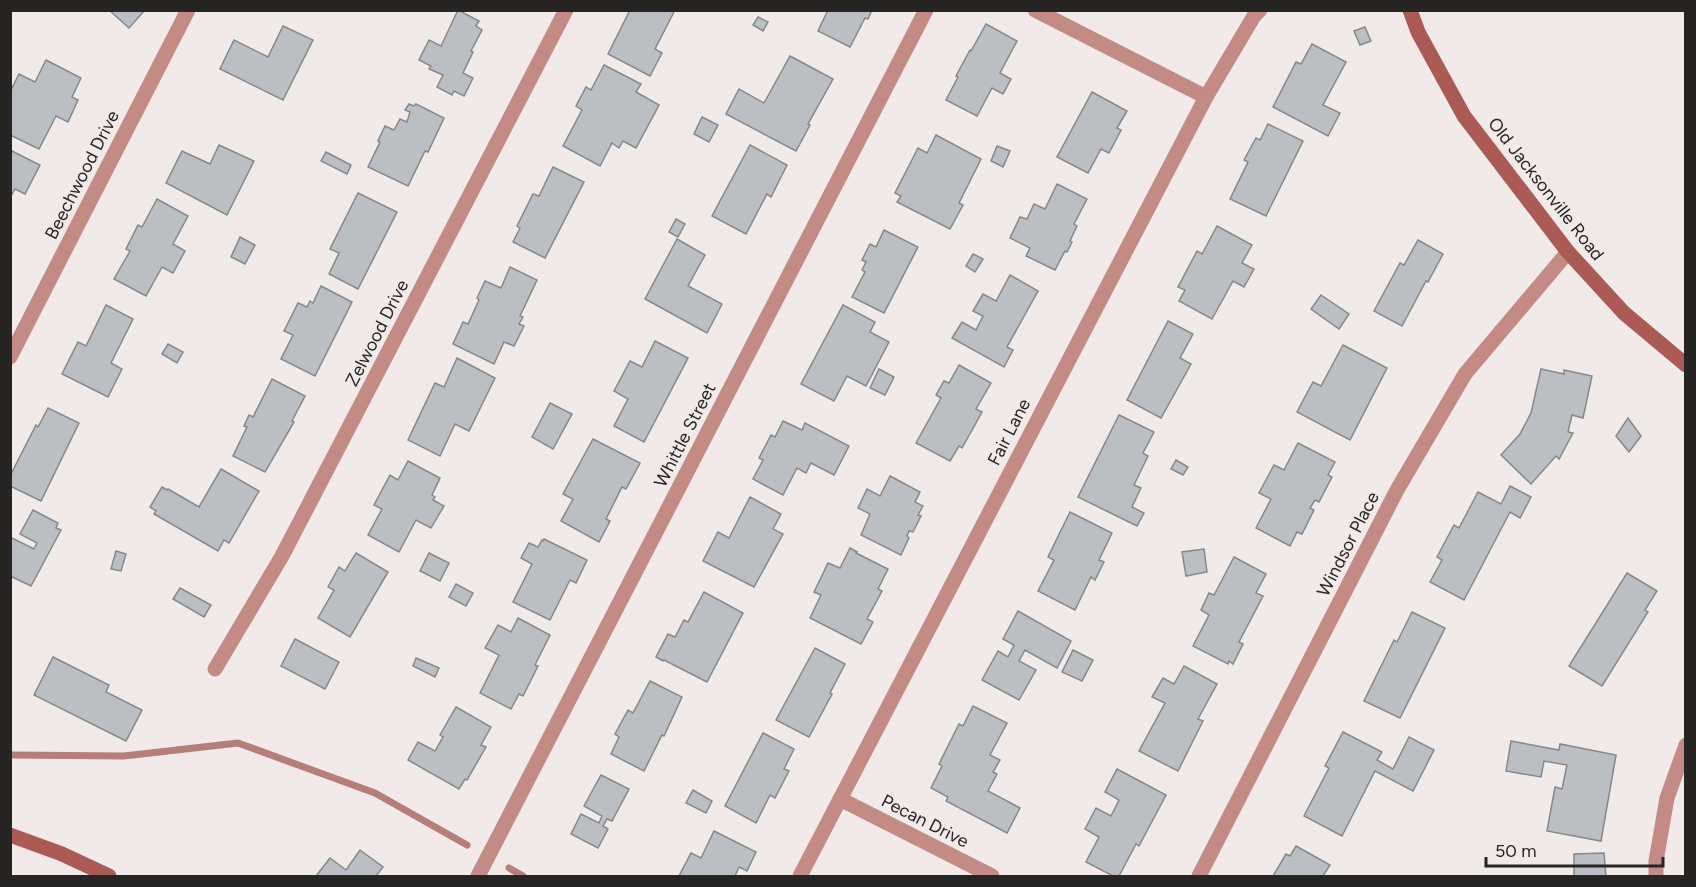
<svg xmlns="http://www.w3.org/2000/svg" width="1696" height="887" viewBox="0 0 1696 887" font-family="Figtree,sans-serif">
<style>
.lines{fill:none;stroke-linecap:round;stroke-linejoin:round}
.stream{stroke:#b67e78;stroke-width:7}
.building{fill:#bbbfc3;stroke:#85898c;stroke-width:1.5}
.minor{stroke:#c48b85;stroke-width:15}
.tertiary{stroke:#c48b85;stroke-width:15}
.secondary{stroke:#ab5b54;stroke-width:15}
.labels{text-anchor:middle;stroke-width:4.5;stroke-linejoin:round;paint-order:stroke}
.street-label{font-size:18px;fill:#272424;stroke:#f1eae9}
</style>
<rect width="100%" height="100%" fill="#f1eae9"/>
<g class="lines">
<g class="stream">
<polyline points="10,755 124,756 238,743 375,793 467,845"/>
<polyline points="509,868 523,876"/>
</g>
</g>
<g class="building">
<polygon points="109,10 145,10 129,28"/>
<polygon points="458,10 479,21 476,26 482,30 471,51 473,52 463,73 473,78 464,96 454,91 452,95 437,87 443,75 429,69 431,66 419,60 429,40 441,46"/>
<polygon points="630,10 675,10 655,49 662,53 650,76 608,54"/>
<polygon points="828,10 872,10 868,19 865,18 850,47 818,31"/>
<polygon points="758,17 768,22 763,31 753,25"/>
<polygon points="986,24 1017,41 1000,73 1011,79 1003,94 992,88 977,116 946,100 958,77 956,76 970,50 971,51"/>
<polygon points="283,26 313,40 283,100 220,69 234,40 268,57"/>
<polygon points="1365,27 1371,41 1360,45 1354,31"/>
<polygon points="1312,44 1346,62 1323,105 1340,113 1328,136 1273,107 1296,62 1301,64"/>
<polygon points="790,56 833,79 808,124 810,125 796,151 726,114 739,89 764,103"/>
<polygon points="46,60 81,78 72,97 78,100 68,122 56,116 39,149 10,135 10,92 19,74 35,82"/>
<polygon points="604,65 641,84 636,92 659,105 636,148 623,141 619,148 612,143 600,166 563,146 582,110 576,106 586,87 591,90"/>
<polygon points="1092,92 1127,111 1117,128 1121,130 1109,153 1101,149 1088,173 1057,157"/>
<polygon points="409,104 414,106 416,104 444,118 428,152 425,151 408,186 368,167 380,142 378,141 385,126 394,130 400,119 407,122 410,112 405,110"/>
<polygon points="702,117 718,125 709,142 694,134"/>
<polygon points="1268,124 1303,141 1266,216 1230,199 1248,162 1244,160 1256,138 1260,140"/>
<polygon points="936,135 981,159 959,203 963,205 950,229 897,202 901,196 895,193 918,148 927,153"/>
<polygon points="219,145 254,161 227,215 166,183 182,151 210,164"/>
<polygon points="750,145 787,165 771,197 767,194 746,234 712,216"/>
<polygon points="997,146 1010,151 1003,167 991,161"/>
<polygon points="10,150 40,165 25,194 15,189 10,198"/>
<polygon points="326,152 351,165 347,174 321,161"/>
<polygon points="553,167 584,182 545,258 513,242 520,228 517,226 533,194 539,196"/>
<polygon points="1057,184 1087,199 1074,224 1077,226 1070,241 1072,242 1067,252 1065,251 1055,270 1026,256 1030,248 1010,238 1020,217 1027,219 1034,204 1045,209"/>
<polygon points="358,193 397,212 358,289 329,274 339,253 330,249"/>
<polygon points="157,199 188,216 173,244 185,251 173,273 162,267 146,296 114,279 130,251 126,249 138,225 142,227"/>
<polygon points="676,219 685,224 678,237 669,232"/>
<polygon points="1217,226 1252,245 1242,263 1254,269 1244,287 1233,281 1212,319 1179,301 1185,290 1178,287 1197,251 1202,254"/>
<polygon points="884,230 918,247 884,313 852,297 865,272 862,270 866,262 862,260 870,244 876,247"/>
<polygon points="240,237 255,245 245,264 231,257"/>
<polygon points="677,239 705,255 688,286 722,304 707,333 645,299"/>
<polygon points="1418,240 1443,254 1428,282 1426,281 1402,326 1374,311 1400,263 1404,265"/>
<polygon points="973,254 983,259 975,272 966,266"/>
<polygon points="510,267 537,280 520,316 523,317 519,324 524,326 514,346 504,342 494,364 453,344 463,322 468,324 479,300 477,298 485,281 501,288"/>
<polygon points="1010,275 1038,291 1007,347 1013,350 1004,367 952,338 962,322 976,330 983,316 973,311 983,294 996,301"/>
<polygon points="321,286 352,302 315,376 281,359 293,335 284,331 298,303 307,307 310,301 313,303"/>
<polygon points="1321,295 1349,314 1339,329 1311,309"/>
<polygon points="106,305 133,319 111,363 122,369 108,397 62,374 78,342 86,346"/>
<polygon points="843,305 875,322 870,332 889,342 866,386 847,376 834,401 801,384"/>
<polygon points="1168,321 1193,334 1180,358 1191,364 1161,418 1127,400"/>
<polygon points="655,341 688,358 644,442 614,426 628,399 614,391 630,361 642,367"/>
<polygon points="168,344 183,352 177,363 162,354"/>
<polygon points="1343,345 1387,368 1350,440 1297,412 1313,382 1321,386"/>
<polygon points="457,358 495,378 469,431 455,424 440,456 408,440 435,383 444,387"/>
<polygon points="959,365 991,383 976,409 982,412 962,448 959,446 950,461 916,443 941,398 936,395 944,381 949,383"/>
<polygon points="879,369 894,377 885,395 870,388"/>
<polygon points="1541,369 1564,374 1564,370 1592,376 1583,418 1572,415 1568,432 1573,433 1559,459 1556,456 1531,484 1501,455 1520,434 1531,413"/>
<polygon points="272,379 305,396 292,421 294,422 265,472 233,456 247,427 244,426 249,415 253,417"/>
<polygon points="550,403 572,414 553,449 532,437"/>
<polygon points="48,408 79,423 41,501 10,486 10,476 36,425 38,427"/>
<polygon points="1119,415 1154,432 1143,453 1148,456 1134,485 1141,488 1132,507 1144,513 1137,526 1078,497"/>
<polygon points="1628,418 1641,436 1629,452 1616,436"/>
<polygon points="783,421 802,430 805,423 849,446 834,475 811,463 806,473 797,468 783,495 753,479 763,460 759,458 771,435 775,437"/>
<polygon points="593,439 640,463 626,489 622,487 606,519 610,521 599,542 561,521 573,499 563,494"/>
<polygon points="1298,443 1335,462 1328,475 1332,477 1319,502 1315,500 1310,508 1314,510 1302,534 1297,532 1290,546 1256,528 1271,499 1259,493 1274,465 1284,470"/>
<polygon points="1176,460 1188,467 1183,475 1171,469"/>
<polygon points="408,461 440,478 432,495 435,497 433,500 444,506 431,528 416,520 399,552 368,535 382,509 374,505 390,475 398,480"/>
<polygon points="221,469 259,491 229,543 224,540 218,551 154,514 156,511 150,507 162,487 167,490 168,489 199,507"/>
<polygon points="890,476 920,492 915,502 923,506 918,515 921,516 913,532 909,531 907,536 909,538 901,555 861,535 870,514 858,508 867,489 880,496"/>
<polygon points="1510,486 1531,497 1520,518 1510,512 1464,600 1430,582 1442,560 1437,557 1454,525 1459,528 1478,492 1501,504"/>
<polygon points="750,497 781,514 773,529 783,534 754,587 703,561 718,532 729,538"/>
<polygon points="33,510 58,523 56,528 61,530 31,586 10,576 10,537 34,549 37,543 20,534"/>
<polygon points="1070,512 1112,533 1099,560 1104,562 1095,580 1091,577 1075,610 1038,591 1054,560 1048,557"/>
<polygon points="544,539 587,560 576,583 570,580 550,620 513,602 532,564 521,558 529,543 538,547 542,540 543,541"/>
<polygon points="850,548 857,552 856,553 888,569 878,589 882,591 867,619 873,622 861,644 810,618 821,595 814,592 828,563 840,568"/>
<polygon points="1204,549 1207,572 1186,576 1182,552"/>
<polygon points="116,551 126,554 121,571 111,569"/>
<polygon points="356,553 388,572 350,637 318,618 334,590 328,587 339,567 345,571"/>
<polygon points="429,553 449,563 440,581 420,571"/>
<polygon points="1234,557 1266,574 1256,593 1263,596 1239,642 1243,644 1233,664 1229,661 1228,664 1193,646 1209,615 1201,610 1209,593 1214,595"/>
<polygon points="1627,573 1657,591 1645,610 1648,612 1602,686 1569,666"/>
<polygon points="456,584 473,593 466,606 449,597"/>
<polygon points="180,588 211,605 204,617 173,599"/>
<polygon points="704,592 743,613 707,682 664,660 663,661 656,657 668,634 675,637 684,620 688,622"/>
<polygon points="1018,611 1071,641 1057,668 1025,650 1019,661 1036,670 1019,700 982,680 998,651 1008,657 1014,645 1003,639"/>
<polygon points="1412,612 1445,628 1400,718 1364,701 1394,640 1397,642"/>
<polygon points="518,618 550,635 535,665 538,666 523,696 519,694 511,709 480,693 499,655 485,648 498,625 511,632"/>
<polygon points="295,639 339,662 325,689 281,666"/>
<polygon points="815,648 845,664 830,693 832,694 809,737 776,720"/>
<polygon points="1073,650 1093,660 1082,681 1062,672"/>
<polygon points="53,657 109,685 106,692 142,710 126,741 34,695"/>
<polygon points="416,658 439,668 435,677 413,666"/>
<polygon points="1184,666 1217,684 1198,719 1203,721 1178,771 1139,751 1165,703 1152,697 1163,678 1174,684"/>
<polygon points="650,681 682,697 664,736 662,735 644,771 611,754 619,737 615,734 628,710 633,713"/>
<polygon points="973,706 1007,723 990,755 1000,760 993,772 997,774 988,791 1020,808 1007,833 946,801 948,797 931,788 942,766 939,764 959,724 963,726"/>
<polygon points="456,707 491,727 481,745 486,747 467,780 465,779 459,789 408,760 418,742 435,751 443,737 440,735"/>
<polygon points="1343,732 1382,752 1377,760 1393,769 1409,737 1434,750 1413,791 1375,771 1342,836 1304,816 1329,768 1325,766"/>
<polygon points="763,733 794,749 784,769 789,771 775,798 770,795 756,823 725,806"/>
<polygon points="1511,741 1559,750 1560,744 1616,755 1601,841 1547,831 1555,787 1562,789 1567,765 1544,761 1541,777 1506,771"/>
<polygon points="1117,769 1166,795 1139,846 1136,844 1119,876 1113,876 1086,862 1099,837 1085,829 1096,808 1111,816 1119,800 1105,792"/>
<polygon points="601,775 629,789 612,821 607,819 603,826 608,829 598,848 571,834 581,814 599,823 602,816 584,806"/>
<polygon points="693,790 712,801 706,813 686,803"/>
<polygon points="714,831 756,852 747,871 739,867 735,876 679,876 691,853 701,858"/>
<polygon points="1296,846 1330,865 1323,876 1273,876 1286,854 1290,856"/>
<polygon points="360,850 383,867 376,876 316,876 330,858 346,870"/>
<polygon points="1604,853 1606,876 1574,876 1574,854"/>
</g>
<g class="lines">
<g class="minor">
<polyline points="10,357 188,10"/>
<polyline points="215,669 282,556 566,10"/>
<polyline points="840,799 992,876"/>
<polyline points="478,876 926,10"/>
<polyline points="1199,876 1397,490 1465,374 1568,252"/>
<polyline points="1656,876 1656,861 1667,798 1686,745"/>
</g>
<g class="tertiary">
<polyline points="1035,10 1206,97"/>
<polyline points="800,876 1206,97 1254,16 1260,10"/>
</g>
<g class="secondary">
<polyline points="1410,10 1418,32 1464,116 1568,252 1624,313 1686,365"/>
<polyline points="10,835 62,854 109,876"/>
</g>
</g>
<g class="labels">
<g class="street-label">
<text transform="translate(82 175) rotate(-63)" y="6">Beechwood Drive</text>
<text transform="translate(1546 189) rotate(52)" y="6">Old Jacksonville Road</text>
<text transform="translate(377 333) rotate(-63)" y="6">Zelwood Drive</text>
<text transform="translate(1009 432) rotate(-63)" y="6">Fair Lane</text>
<text transform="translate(685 435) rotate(-63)" y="6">Whittle Street</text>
<text transform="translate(1348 544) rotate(-63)" y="6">Windsor Place</text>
<text transform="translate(925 821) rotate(27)" y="6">Pecan Drive</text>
</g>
</g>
<rect width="1696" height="887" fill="none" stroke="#272424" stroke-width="24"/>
<path d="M1486 857v9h177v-9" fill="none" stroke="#272424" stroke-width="3"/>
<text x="1495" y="857" font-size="18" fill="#272424" stroke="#f1eae9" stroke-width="4.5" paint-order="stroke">50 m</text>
</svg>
